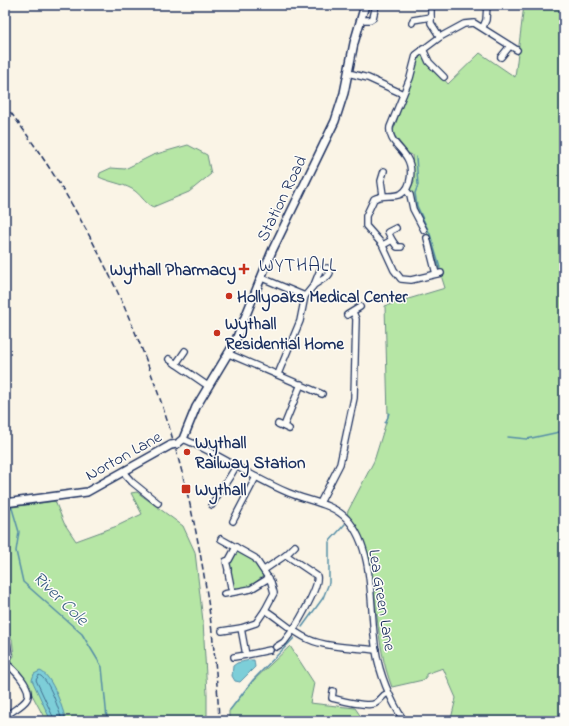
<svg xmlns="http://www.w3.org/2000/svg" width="569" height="726" viewBox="0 0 569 726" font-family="'Indie Flower',sans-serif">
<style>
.green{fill:#b6e6a5;stroke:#688a82}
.water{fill:#7dced8;stroke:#568ea7}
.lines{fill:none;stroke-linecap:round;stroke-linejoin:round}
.shore{stroke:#426f8f;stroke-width:1}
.stream{stroke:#568ea7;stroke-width:1.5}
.street-casing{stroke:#1b2f5e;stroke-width:8}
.secondary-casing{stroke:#1b2f5e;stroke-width:10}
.street{stroke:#fdfcf7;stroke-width:5.5}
.secondary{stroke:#fdfcf7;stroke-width:7}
.rail{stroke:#1b2f5e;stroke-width:1.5;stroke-dasharray:6 3;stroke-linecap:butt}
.secondary-bridge-casing{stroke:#1b2f5e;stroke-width:10;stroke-linecap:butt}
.secondary-bridge{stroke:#fdfcf7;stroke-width:7}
.poi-dot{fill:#c8321e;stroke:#fdfcf7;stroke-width:1.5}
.labels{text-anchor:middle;stroke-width:3;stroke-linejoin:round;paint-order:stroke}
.street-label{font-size:17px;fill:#1b2f5e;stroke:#fdfcf7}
.poi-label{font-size:17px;font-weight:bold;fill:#1b2f5e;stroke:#fdfcf7;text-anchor:start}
.water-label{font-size:18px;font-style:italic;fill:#385f83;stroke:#fdfcf7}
.quarter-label{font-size:19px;letter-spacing:1px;fill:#1b2f5e;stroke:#fdfcf7}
</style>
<rect width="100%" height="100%" fill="#faf4e6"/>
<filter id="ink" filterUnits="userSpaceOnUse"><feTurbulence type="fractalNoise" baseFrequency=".025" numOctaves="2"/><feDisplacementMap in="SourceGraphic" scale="8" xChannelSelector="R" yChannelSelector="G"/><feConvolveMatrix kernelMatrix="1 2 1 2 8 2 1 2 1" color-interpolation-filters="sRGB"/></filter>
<g filter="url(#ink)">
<g class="green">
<path d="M 524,5 L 564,5 L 564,721 L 455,721 L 451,719 L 456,698 L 443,668 L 426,674 L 426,678 L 423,680 L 392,687 C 374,642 379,594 366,548 C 363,535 355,524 347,513 L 374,461 L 388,416 L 385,306 L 445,288 L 429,237 L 408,190 L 414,182 L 412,155 L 408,153 L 394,135 L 393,131 L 419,58 L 423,54 L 448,84 L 480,53 L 515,77 Z"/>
<path d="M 188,145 L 207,155 L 211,174 L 189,192 L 153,207 C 143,202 141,194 132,189 C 121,183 109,182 99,177 L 100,173 L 111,168 L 125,169 L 153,155 Z"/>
<polygon points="137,492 183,526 195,552 203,621 207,694 207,721 46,721 28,687 9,663 14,656 12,639 5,629 5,508 55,501 64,523 76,541 117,526 142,514 131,493"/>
<polygon points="239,551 252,558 263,576 251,586 238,589 233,586 229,562 236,552"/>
<polygon points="290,646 314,683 310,703 355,708 364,721 229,721 229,711 254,680"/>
</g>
<g class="water">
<polygon points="250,660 254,660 255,667 240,682 235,681 232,676 233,666 237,663"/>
<path d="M 40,671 C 52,675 63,709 66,721 L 51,721 L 32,680 L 34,674 Z"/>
</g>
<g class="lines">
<path class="shore" d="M 55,721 L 36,680 L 39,675 C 49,679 59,710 62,721"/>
<g class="stream">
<polyline points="15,5 55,8 74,5"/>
<polyline points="80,5 83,7 107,5"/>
<polyline points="416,157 418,185 415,193 417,206 430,234 440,268"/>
<polyline points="388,416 389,413"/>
<polyline points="385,423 388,417"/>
<polyline points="508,437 527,439 564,431"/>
<polyline points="5,491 9,500"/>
<polyline points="11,505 19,532 16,551 23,582 82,634 102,667 107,719 109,721"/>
<polyline points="302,627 323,598 329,583 329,542 345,524"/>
<polyline points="230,710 253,680 294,638"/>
</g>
<defs>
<g id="street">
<polyline points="431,5 431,23 440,37"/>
<polyline points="361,20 370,20 373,18 376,5"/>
<polyline points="412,23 413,20 431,17"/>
<polyline points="483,27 486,20 487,5"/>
<polyline points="423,49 429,62 444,77"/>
<polyline points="501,57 510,46"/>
<polyline points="348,73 368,78 403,94"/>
<polyline points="406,190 410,195 413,209 424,230"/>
<polyline points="383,195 381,181 384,171"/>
<polyline points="427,238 436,274"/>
<polyline points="392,240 388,232 396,228"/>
<polyline points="383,245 392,240 397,247 401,247"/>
<path d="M 441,273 L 411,280 L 401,279 L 394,270 L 382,244 L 366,226 L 366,216 L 374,199 C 383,194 392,198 401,194 C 412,188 413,168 407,158 C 401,147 388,141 390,127 L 410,78 L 416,55 L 440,37 L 464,24 L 474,23 L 517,50"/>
<polyline points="262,278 305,296 300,321 278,374"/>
<polyline points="305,296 314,285 328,276 330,273 327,268 320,270 314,285"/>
<polyline points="347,315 360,307"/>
<polyline points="185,351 176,364 208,386"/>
<polyline points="229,354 322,394"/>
<polyline points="169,359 176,364"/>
<polyline points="278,424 289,429"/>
<polyline points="284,426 301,384"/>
<path d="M 183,439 C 220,454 252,478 289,493 C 308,501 332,503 347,519 C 376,550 369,612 376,651 C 380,676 390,699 404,721"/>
<polyline points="123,472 132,482 158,503"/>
<polyline points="320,503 340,464 354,398 356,319 353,312"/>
<path d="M 212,505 C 219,491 229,480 236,466"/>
<polyline points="233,521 256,477"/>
<path d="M 221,539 L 255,558 L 271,582 L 274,593 L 265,610 C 280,619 292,632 308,639 C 324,647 357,648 376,650"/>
<polyline points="286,555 295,546"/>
<polyline points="228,569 226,561 229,560 236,547"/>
<path d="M 264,570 L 286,555 L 317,576 C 320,585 299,621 293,630"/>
<polyline points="228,572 232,592"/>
<polyline points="224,594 251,589 269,578"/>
<polyline points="265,610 256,623 241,628 246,655 270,650"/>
<polyline points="222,631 241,628"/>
<polyline points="5,636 6,637"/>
<polyline points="276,647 284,642 293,630"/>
<polyline points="234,657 246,655"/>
<polyline points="5,662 9,655 7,643"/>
<path d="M 5,663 C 13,668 33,688 27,699 C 23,706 11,711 5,717"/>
<path d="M 333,691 L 332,698 C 340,700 369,708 376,703 C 381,700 382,695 388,693"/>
</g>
<g id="secondary">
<polyline points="177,444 183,439 196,407 235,342 272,251 335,121 344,93 354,43 365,5"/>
<polyline points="5,503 87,492 171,445"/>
</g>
</defs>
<use href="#street" class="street-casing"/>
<use href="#secondary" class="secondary-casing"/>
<use href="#street" class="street"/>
<use href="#secondary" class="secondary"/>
<path class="rail" d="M 5,105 C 140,281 210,501 219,721"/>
<defs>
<polyline id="secondary-bridge" points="171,445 177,444"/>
</defs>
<use href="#secondary-bridge" class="secondary-bridge-casing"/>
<use href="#secondary-bridge" class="secondary-bridge"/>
</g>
</g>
<g class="poi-dot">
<path d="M242 263h4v4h4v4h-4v4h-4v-4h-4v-4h4z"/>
<circle cx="229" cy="296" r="4"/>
<circle cx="217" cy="333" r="4"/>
<circle cx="187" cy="452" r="4"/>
<rect x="181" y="484" width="10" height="10" rx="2"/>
</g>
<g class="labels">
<g class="street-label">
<text transform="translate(281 198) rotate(-64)" y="6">Station Road</text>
<text transform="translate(123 455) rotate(-29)" y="6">Norton Lane</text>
<text transform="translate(383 600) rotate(81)" y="6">Lea Green Lane</text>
</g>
<g class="poi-label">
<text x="236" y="275" text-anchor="end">Wythall Pharmacy</text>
<text x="237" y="302">Hollyoaks Medical Center</text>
<text x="225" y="329">Wythall<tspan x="225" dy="20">Residential Home</tspan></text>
<text x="195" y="448">Wythall<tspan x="195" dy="20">Railway Station</tspan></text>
<text x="195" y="495">Wythall</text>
</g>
<g class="water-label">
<text transform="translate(61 598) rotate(44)" y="6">River Cole</text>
</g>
<g class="quarter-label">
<text x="298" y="271">WYTHALL</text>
</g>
</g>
<rect width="569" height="726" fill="none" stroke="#fdfcf7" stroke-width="20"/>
<rect x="10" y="10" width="549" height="706" fill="none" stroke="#1b2f5e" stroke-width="1.5" filter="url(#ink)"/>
</svg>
